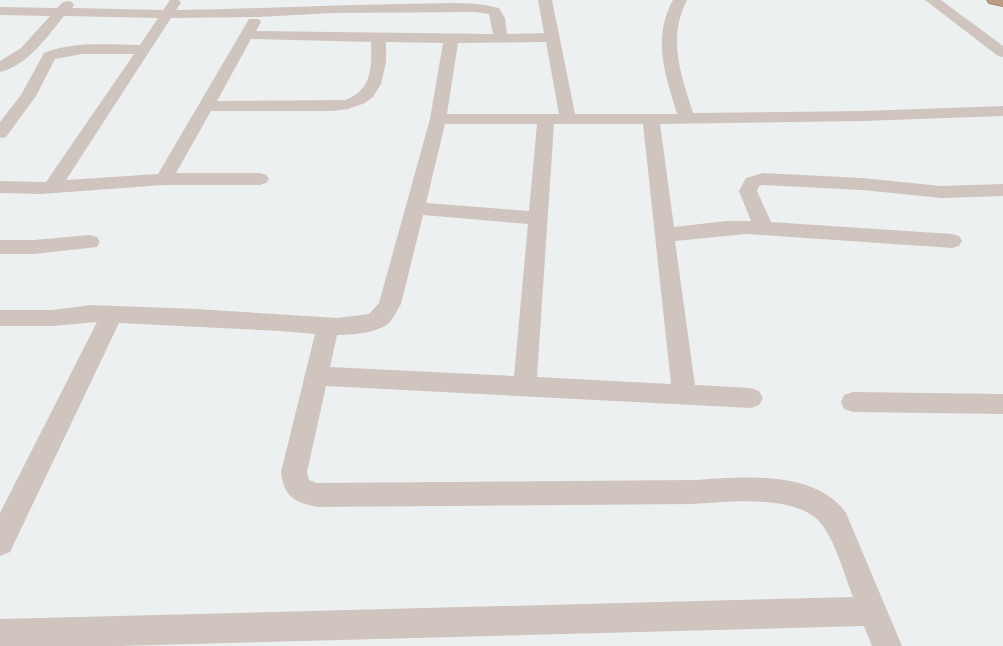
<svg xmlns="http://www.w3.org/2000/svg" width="1003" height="646" viewBox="0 0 1003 646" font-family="'Alegreya Sans',sans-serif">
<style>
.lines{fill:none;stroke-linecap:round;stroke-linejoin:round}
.highway-casing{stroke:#a78971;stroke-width:2}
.minor{fill:#cfc5be;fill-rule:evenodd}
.highway{fill:#bb9d85;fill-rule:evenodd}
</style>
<rect width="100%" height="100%" fill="#edf0f0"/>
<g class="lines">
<defs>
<polygon id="highway" points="987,0 1003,0 1003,6 989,3"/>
</defs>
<use href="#highway" class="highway-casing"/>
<g class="minor">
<path d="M 170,0 L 179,0 L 181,3 L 176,10 C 252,9 327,5 402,4 C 434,4 468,0 499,8 L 505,18 L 507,34 L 544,33 L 538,0 L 552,0 L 575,114 L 677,114 C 665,74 652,39 673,0 L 687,0 C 667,39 681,74 693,113 L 863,111 L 1003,106 L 1003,116 L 863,121 L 660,124 L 674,227 L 726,221 L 751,221 L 739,191 L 746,178 L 763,173 L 862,178 L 941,186 L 1003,184 L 1003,196 L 941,198 L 862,190 L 763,185 L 759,186 L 757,191 L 771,222 L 952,234 L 959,236 L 962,241 L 959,246 L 952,248 L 746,234 L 675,241 L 695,385 L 751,388 L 759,391 L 763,398 L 759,405 L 751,408 L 326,386 L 307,472 L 309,480 L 317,483 L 694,480 C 740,477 815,469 846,513 L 902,646 L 872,646 L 864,626 L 118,646 L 0,646 L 0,619 L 853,597 C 844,574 837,546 823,526 C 800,493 729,502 694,504 L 317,507 C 294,502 284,497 281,472 L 315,334 L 280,331 L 119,323 L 10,552 L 0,556 L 0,513 L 97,322 L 52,326 L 0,326 L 0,310 L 52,310 L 91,305 L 196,309 L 338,318 L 369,314 L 379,303 L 430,119 L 443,43 L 386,42 L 386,62 L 381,84 L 373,97 L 365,103 L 348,109 L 333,111 L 211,111 L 176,173 L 260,173 L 266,175 L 269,179 L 266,183 L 260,185 L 164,185 L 41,194 L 0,193 L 0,181 L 46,182 L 134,54 L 82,54 L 55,59 L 36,96 L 6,137 L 0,138 L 0,122 L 21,95 L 44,53 C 74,41 107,45 140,45 L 158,18 L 64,16 C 47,37 28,65 0,72 L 0,61 L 21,48 L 50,16 L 0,15 L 0,7 L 57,8 C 62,3 64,0 72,2 L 74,5 L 72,8 L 163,10 ZM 475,12 L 489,14 L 493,34 L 256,31 L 261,22 L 259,19 L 249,19 L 158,174 L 66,180 L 171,18 L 259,17 L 331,13 ZM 251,39 L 371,42 C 372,67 372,90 345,100 L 217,101 ZM 546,42 L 559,114 L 447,114 L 458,43 ZM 445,124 L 537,124 L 529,211 L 426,203 ZM 554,124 L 643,124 L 671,384 L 537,377 ZM 423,215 L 528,224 L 514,376 L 330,367 L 337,335 C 353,335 377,333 389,323 C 394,318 397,310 401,304 Z"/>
<polygon points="925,0 941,0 1003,46 1003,57 998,56"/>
<polygon points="90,235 97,237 100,242 97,247 34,254 0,254 0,240 34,240"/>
<polygon points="853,392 1003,394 1003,414 853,412 844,409 841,402 844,395"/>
</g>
<use href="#highway" class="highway"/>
</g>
</svg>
